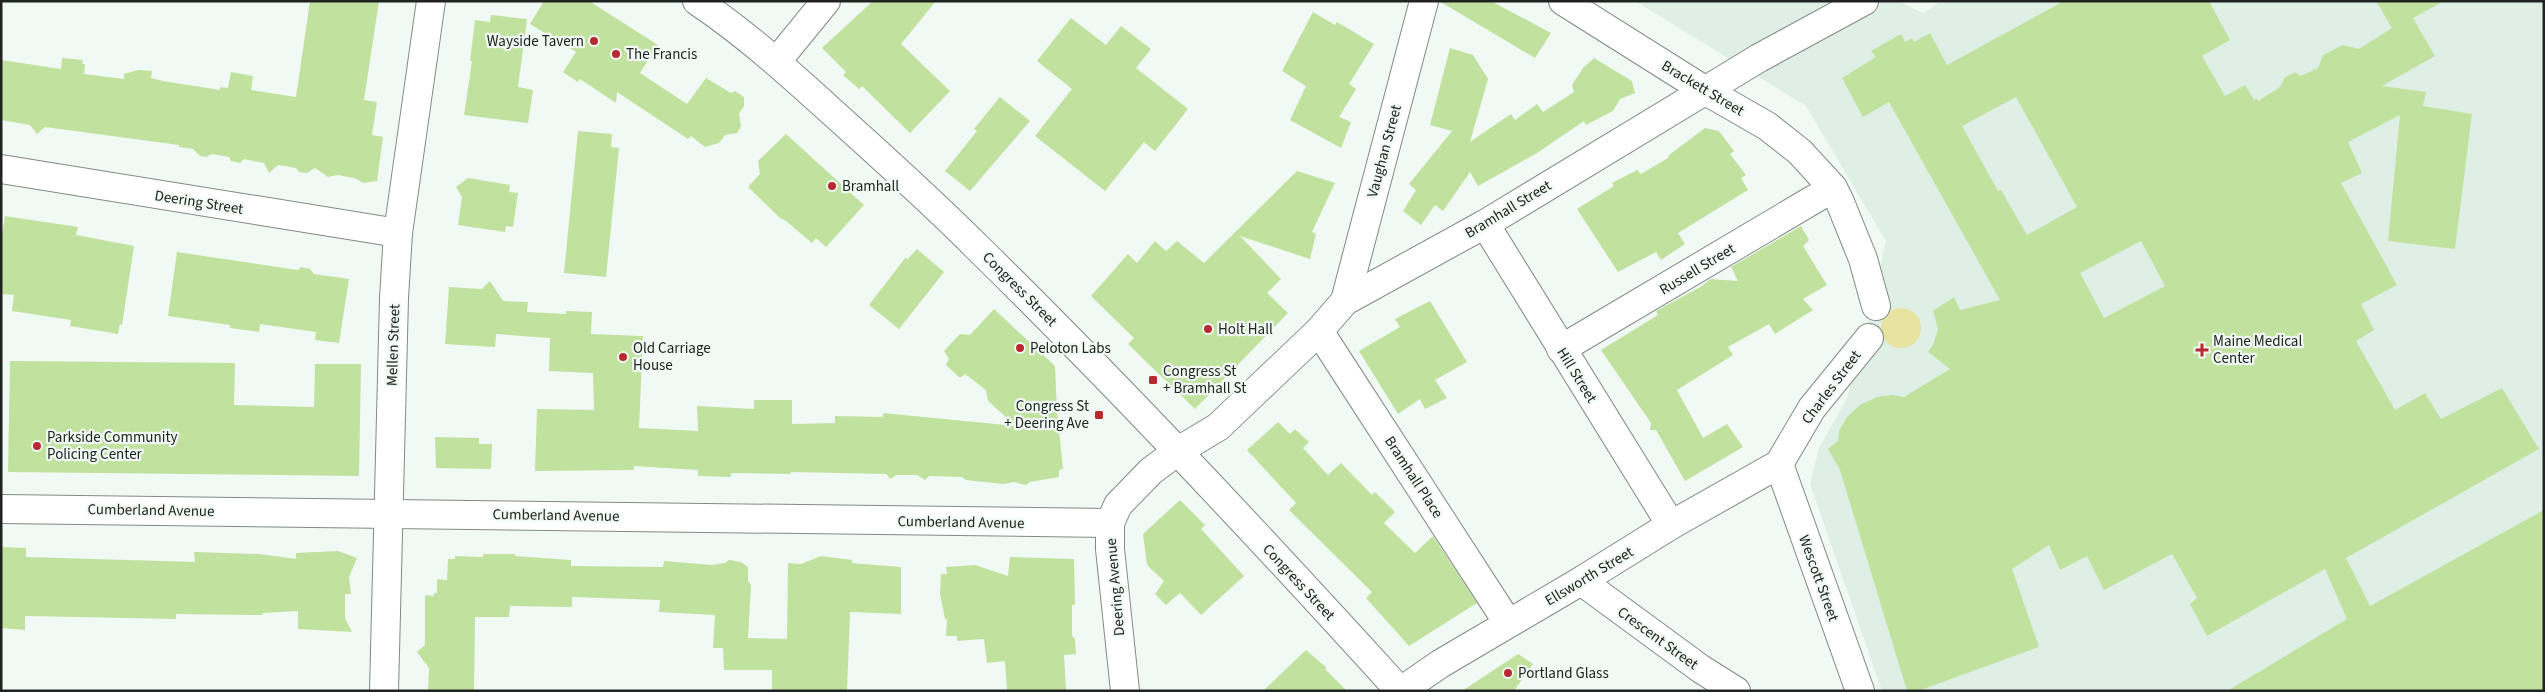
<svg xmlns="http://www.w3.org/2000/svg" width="2545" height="692" viewBox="0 0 2545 692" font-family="'Source Sans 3',sans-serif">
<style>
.built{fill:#e0efe5}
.green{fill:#e9e3a2}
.building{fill:#c0e29e;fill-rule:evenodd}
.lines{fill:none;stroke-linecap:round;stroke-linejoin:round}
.street-casing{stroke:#838a85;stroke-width:30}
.secondary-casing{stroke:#838a85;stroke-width:30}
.primary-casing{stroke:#838a85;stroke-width:30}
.street{stroke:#fff;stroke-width:28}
.secondary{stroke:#fff;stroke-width:28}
.primary{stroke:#fff;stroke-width:28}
.poi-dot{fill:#b9292f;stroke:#f1f9f4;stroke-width:2}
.labels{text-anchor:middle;stroke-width:4.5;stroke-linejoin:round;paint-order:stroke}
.poi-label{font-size:15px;fill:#202321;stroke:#f1f9f4;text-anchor:start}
.street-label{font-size:15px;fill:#202321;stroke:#f1f9f4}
</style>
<rect width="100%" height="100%" fill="#f1f9f4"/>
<polygon class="built" points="1635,1 1898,1 1923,13 1942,1 2544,1 2544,691 1882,691 1810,484 1819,448 1847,398 1869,316 1886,241 1806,106"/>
<circle class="green" cx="1901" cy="328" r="20"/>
<g class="building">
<polygon points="310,1 379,1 364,100 377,102 372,135 383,137 377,181 364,183 354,178 338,175 328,177 315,168 307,173 299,172 296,168 278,165 269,173 264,163 244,159 240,163 231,161 229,157 212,154 206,157 200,156 193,149 179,147 179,145 45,127 37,134 30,125 1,120 1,60 61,69 62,58 83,60 82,64 85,64 84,74 124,79 124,74 138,70 152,71 151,78 163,81 220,90 220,87 228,88 231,72 253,76 251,90 296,97"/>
<polygon points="544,1 589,1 658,45 640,73 687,104 706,78 731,93 735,91 744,97 744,106 739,114 741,126 737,133 725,135 719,143 705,147 691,136 688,139 617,92 616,103 580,79 578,82 563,72 576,52 530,24"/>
<polygon points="873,1 936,1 901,44 950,91 910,133 862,86 859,89 843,75 846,72 822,48"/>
<polygon points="1439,1 1491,1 1551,33 1535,58"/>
<path d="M 2064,1 L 2209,1 L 2230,40 L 2202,56 L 2225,96 L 2245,85 L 2254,100 L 2257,98 L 2258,101 L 2280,87 L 2285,77 L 2295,72 L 2301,76 L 2318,68 L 2323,55 L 2343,45 L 2359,49 L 2392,28 L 2376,1 L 2444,1 L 2413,18 L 2435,56 L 2382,86 L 2426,92 L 2423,106 L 2472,114 L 2455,249 L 2388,241 L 2400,115 L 2348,142 L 2362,173 L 2341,183 L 2397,285 L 2361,304 L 2374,330 L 2356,341 L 2395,410 L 2425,393 L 2441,419 L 2502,388 L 2539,449 L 2346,558 L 2370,606 L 2544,510 L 2544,691 L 2227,691 L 2347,619 L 2325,569 L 2207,636 L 2190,604 L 2197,598 L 2172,554 L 2104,590 L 2087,556 L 2060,570 L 2049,545 L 2012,569 L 2039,647 L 1918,691 L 1907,691 L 1840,470 L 1828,449 L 1838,441 L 1839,431 L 1847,417 L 1860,405 L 1877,397 L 1892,395 L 1904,397 L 1950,369 L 1928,352 L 1933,345 L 1938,329 L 1933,311 L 1954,297 L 1960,310 L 2000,300 L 1889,102 L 1863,117 L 1842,78 L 1876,57 L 1871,51 L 1901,34 L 1905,42 L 1912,38 L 1914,42 L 1930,33 L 1947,65 ZM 2016,97 L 2077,207 L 2027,235 L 2001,190 L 1998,191 L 1962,126 ZM 2141,241 L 2165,286 L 2104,318 L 2080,273 Z"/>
<polygon points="1313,12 1335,25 1337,22 1374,44 1349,84 1356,89 1339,117 1351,122 1341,148 1290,120 1306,86 1282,71"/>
<polygon points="491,15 527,19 518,87 533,90 528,123 464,115 472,61 470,61 475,20 490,22"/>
<polygon points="1071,18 1106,45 1121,26 1151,49 1136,68 1188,109 1155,151 1144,142 1105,191 1035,136 1072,89 1037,61"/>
<polygon points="1450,48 1473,55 1488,79 1470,142 1511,114 1515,120 1537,104 1543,112 1574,92 1572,85 1583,68 1594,58 1632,81 1635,93 1620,99 1613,111 1586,125 1584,121 1537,153 1478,186 1470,172 1443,211 1435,205 1421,225 1403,211 1416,190 1409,184 1452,131 1430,125"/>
<polygon points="1000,97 1030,121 970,191 945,171 977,131 974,129"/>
<polygon points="1705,128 1719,131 1734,151 1730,154 1746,175 1741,178 1748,190 1678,233 1685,244 1661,260 1656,252 1618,272 1577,209 1614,186 1612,183 1637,170 1641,174 1668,158 1669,155"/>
<polygon points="578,131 612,134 611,147 619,148 606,277 564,273"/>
<polygon points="786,134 864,205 826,247 816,238 812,243 786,221 780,218 748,187 760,174 758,161"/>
<polygon points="1297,171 1335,183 1312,232 1316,234 1310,259 1240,236 1281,279 1267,293 1288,313 1195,409 1128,344 1134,338 1091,296 1128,254 1137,263 1155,241 1166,251 1177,241 1204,263"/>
<polygon points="468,178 510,185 509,192 518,193 513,227 506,226 505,232 458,225 462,197 456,187"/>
<polygon points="5,216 78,227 76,235 134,246 122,325 120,324 118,334 70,326 71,320 12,311 14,295 1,294 1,242"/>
<polygon points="1801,226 1809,240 1803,246 1827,285 1803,299 1813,310 1775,334 1769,324 1728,347 1733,355 1677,390 1703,438 1727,424 1743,447 1685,481 1656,430 1650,430 1651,423 1601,350 1658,315 1656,311 1702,286 1710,279 1738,281 1731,267"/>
<polygon points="917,249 944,272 899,329 869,305 906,257 907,260"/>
<polygon points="177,252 298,270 301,267 310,269 314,274 349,279 339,343 315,340 316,332 260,324 259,332 230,328 230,325 168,316"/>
<polygon points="490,281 503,301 528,302 527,312 566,314 566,311 592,312 591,334 643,336 639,428 698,431 697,406 754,409 754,400 792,400 792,424 835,423 835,416 883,417 883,413 1016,426 988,401 986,390 965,374 960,378 946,365 949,359 944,351 960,334 970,335 994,309 1055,366 1057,411 1063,469 1059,470 1059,477 1030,482 1026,485 1014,482 1003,484 966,480 962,477 929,476 925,480 917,475 896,475 891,479 886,474 791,472 791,474 731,473 731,477 698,476 698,470 634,466 634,470 535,471 537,409 594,410 593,373 549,371 550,338 496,334 495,347 445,344 449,287 482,289"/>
<polygon points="1430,301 1467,362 1435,380 1447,398 1425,409 1420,399 1398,414 1359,351 1400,327 1395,319"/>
<polygon points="10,361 235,363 234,405 314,407 315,364 361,364 359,476 8,472"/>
<polygon points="1278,422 1290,434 1295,429 1309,442 1303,448 1328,475 1341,463 1372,495 1375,492 1395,512 1384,523 1415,553 1433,536 1477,603 1409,646 1366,598 1372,592 1289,510 1296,503 1247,450"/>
<polygon points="435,437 479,438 479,444 492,444 491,469 436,468"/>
<polygon points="1180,500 1205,525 1201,529 1244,576 1201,615 1180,593 1166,605 1155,594 1164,581 1147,565 1143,534"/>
<polygon points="1,547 26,548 26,557 195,562 194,552 259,554 296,559 296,553 338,551 357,558 349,577 351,594 345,594 345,618 352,632 298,629 298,611 263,613 262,615 176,614 176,619 25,616 25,630 1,628"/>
<polygon points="483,554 515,554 515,556 571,560 571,566 663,567 664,561 712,565 725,563 729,560 741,562 748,567 748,581 751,585 748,638 787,639 788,563 801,564 821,556 852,560 852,563 901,567 901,614 850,612 847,691 772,691 772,670 724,670 723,648 713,648 715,615 659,612 660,600 572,597 572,607 510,606 509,617 475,617 474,691 428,691 429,668 417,652 425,645 425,595 434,596 434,593 437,593 437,579 447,580 448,559 455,559 455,556 483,557"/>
<polygon points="1010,557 1074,559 1075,605 1072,605 1072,636 1075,639 1076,654 1064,655 1066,691 1007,691 1005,661 987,663 984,639 957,641 957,636 946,636 947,619 945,619 940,594 941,574 947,574 946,567 975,565 1008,576"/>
<polygon points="1306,650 1327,668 1325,669 1347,691 1263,691"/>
<polygon points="1518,654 1533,664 1514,691 1462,691"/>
</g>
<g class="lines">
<defs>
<g id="street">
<polyline points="1563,1 1706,91 1767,126 1800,152 1833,188 1840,202 1863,259 1876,306"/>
<polyline points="777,61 826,1"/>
<polyline points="1,169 398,233"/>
<polyline points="1485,224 1671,525"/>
<polyline points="1345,301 1424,1"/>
<polyline points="1319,331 1508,623"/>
<polyline points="1561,349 1833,188"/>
<polyline points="1178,451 1218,427 1319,331 1345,301 1485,224 1759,58 1864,1"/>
<polyline points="1779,464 1860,691"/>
<polyline points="1779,464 1812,408 1869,338"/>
<polyline points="1,509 1110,523"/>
<polyline points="1581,581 1701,669 1736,691"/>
<polyline points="384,691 394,298 398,233 431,1"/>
<polyline points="1401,691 1440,664 1581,581 1671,525 1779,464"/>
</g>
<polyline id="secondary" points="1125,691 1110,549 1110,523 1118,505 1151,471 1178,451"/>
<path id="primary" d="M 697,1 C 746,34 788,72 831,111 C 880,155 929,199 976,246 C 1122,389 1262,539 1400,691"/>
</defs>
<use href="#street" class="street-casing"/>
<use href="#secondary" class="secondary-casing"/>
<use href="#primary" class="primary-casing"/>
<use href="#street" class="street"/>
<use href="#secondary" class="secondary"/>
<use href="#primary" class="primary"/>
</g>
<g class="poi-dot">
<circle cx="594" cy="41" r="5"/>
<circle cx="616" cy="54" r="5"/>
<circle cx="832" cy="186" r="5"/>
<circle cx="1208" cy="329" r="5"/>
<circle cx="1020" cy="348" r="5"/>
<path d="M2199.5 342.5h5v5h5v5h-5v5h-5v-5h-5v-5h5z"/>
<circle cx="623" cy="357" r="5"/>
<rect x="1148" y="375" width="10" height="10" rx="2.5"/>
<rect x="1094" y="410" width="10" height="10" rx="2.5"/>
<circle cx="37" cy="446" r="5"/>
<circle cx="1508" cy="673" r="5"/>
</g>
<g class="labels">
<g class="poi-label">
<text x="584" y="46" text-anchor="end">Wayside Tavern</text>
<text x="626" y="59">The Francis</text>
<text x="842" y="191">Bramhall</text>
<text x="1218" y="334">Holt Hall</text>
<text x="2213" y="346">Maine Medical<tspan x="2213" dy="17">Center</tspan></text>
<text x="633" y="353">Old Carriage<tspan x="633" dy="17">House</tspan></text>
<text x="1030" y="353">Peloton Labs</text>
<text x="1163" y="376">Congress St<tspan x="1163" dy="17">+ Bramhall St</tspan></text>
<text x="1089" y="411" text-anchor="end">Congress St<tspan x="1089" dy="17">+ Deering Ave</tspan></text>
<text x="47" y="442">Parkside Community<tspan x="47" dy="17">Policing Center</tspan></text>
<text x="1518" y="678">Portland Glass</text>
</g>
<g class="street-label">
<text transform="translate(1703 88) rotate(31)" y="5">Brackett Street</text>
<text transform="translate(1384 151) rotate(-75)" y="5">Vaughan Street</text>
<text transform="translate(199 202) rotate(9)" y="5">Deering Street</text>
<text transform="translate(1508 209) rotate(-31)" y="5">Bramhall Street</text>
<text transform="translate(1697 269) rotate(-31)" y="5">Russell Street</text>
<text transform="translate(1020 289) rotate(45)" y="5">Congress Street</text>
<text transform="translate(393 345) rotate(-88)" y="5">Mellen Street</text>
<text transform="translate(1577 375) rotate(58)" y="5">Hill Street</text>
<text transform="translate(1831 387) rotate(-53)" y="5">Charles Street</text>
<text transform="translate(1414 477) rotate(57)" y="5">Bramhall Place</text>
<text transform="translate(151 510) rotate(1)" y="5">Cumberland Avenue</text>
<text transform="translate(556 515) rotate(1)" y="5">Cumberland Avenue</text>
<text transform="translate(961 522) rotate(1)" y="5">Cumberland Avenue</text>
<text transform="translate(1589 576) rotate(-31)" y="5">Ellsworth Street</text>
<text transform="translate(1819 578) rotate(70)" y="5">Wescott Street</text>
<text transform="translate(1299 582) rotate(47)" y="5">Congress Street</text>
<text transform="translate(1115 587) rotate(-95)" y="5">Deering Avenue</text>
<text transform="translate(1658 638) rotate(36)" y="5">Crescent Street</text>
</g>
</g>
<rect width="2545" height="692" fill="none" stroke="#202321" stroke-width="5"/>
</svg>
